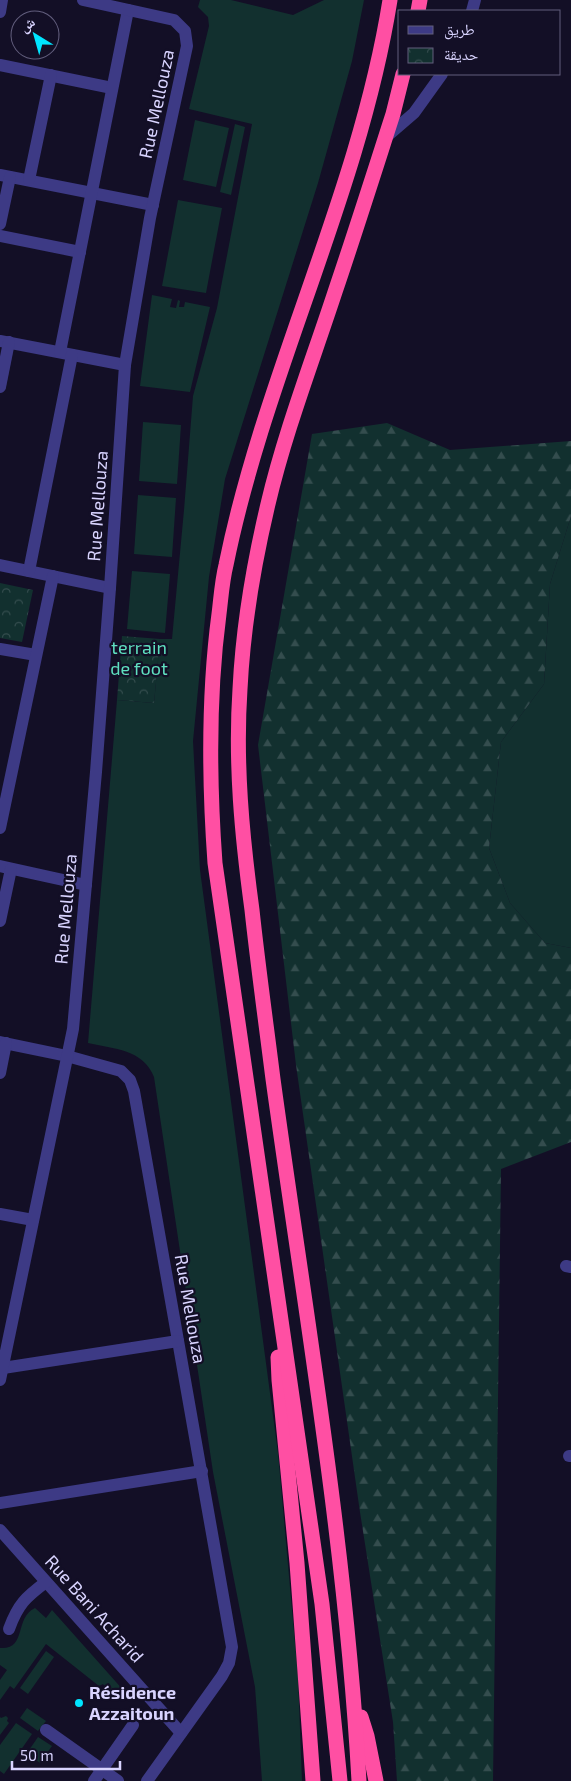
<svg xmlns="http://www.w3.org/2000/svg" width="571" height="1781" viewBox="0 0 571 1781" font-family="'Exo 2','Noto Naskh Arabic',sans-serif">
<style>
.grass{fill:#12302f}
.forest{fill:url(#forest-firs)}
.park{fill:url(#park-crowns)}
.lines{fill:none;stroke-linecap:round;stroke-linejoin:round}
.minor{stroke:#3d3a85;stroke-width:12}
.highway{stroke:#ff4fa3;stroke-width:15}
.poi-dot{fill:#00e5ff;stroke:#130f26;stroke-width:2}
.labels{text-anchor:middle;stroke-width:4.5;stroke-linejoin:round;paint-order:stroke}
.street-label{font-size:18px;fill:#d9d4ff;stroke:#130f26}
.park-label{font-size:18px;fill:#5fe0c0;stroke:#130f26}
.poi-label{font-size:18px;font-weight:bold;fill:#d9d4ff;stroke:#130f26;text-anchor:start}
</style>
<defs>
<pattern id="forest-firs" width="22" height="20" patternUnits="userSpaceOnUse" patternTransform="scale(1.25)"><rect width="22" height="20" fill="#12302f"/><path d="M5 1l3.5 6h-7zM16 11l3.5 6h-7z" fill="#344d4e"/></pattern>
<pattern id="park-crowns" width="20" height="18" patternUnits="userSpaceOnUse" patternTransform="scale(1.25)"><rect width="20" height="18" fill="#12302f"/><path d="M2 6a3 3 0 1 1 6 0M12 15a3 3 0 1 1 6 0" fill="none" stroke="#344d4e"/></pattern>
</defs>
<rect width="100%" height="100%" fill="#130f26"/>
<g class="grass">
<path d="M 200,0 L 231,0 L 293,15 L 324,0 L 364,0 L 352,61 L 318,183 L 225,479 L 209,577 L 193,741 L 200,870 L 278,1453 L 298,1677 L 302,1781 L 262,1781 L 255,1687 L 213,1472 L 154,1077 C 143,1049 114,1049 88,1043 L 117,700 L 154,703 L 160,639 L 172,639 L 184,510 L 193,396 L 217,308 L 252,124 L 189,109 L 209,26 L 208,17 L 198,7 Z"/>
<polygon points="195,120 229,128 216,187 183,180"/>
<polygon points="235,124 245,127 231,195 220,192"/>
<polygon points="178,200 222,208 206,293 162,286"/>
<polygon points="152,295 172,299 170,307 176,308 178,300 180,301 179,307 184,307 185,302 210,307 190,392 140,386"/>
<polygon points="143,422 181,425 177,484 139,481"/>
<polygon points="138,495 176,498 172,557 134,554"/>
<polygon points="571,516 571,948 545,943 510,903 489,848 501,742 544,684 550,584"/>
<polygon points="132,571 170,574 165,633 127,629"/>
<path d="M 35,1608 L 46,1618 L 52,1610 L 124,1691 L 115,1700 L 103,1684 L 99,1686 L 46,1644 L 14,1689 L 10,1686 L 0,1700 L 0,1680 L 7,1670 L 0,1665 L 0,1648 C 27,1650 14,1618 35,1608 Z"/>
<polygon points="46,1651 54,1657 28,1694 20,1688"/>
<polygon points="27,1708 46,1721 38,1731 20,1718"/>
<polygon points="6,1716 8,1718 7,1721 9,1723 0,1735 0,1717 1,1718"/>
<polygon points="16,1723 32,1734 4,1774 0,1771 0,1745"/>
<polygon points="38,1737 52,1746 40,1763 27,1753"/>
</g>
<polygon class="forest" points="387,423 450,450 571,441 571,516 550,584 544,684 501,742 489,848 510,903 545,943 571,948 571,1142 501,1169 493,1781 397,1781 393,1722 360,1512 296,1065 258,745 312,434"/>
<g class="park">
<polygon points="0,583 33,590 22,642 0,638"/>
<polygon points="122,636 160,639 154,703 117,700"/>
</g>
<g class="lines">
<g class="minor">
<polyline points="472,11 475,0"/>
<polyline points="0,12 2,0"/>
<polyline points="0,65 112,88"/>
<polyline points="385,138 414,113 442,74"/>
<polyline points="0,175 153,205"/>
<polyline points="29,180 51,75"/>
<polyline points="0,224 10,177"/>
<polyline points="0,236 80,252"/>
<polyline points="0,341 125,365"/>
<polyline points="60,352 128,10"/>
<polyline points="0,387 9,342"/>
<polyline points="0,565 110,588"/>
<polyline points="29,571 72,355"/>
<polyline points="0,649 36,655"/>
<polyline points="0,828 53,576"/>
<polyline points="0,866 86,885"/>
<polyline points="0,921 11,869"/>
<polyline points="0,1042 67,1056 121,1071 130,1080 134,1091 232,1647 229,1663 222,1676 147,1781"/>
<polyline points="0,1073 6,1043"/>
<polyline points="0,1214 33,1220"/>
<polyline points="566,1266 571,1267"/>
<polyline points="3,1368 178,1341"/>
<polyline points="0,1380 73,1029 96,772 110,588 125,365 150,218 187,46 185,31 174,20 83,0"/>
<polyline points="569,1456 571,1456"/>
<polyline points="0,1503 202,1471"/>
<polyline points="0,1530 181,1733"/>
<path d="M 9,1629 C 18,1604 26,1597 46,1582"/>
<polyline points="46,1730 118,1781"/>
<polyline points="94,1781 133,1725"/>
</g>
<g class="highway">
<polyline points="418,11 420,0"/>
<polyline points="278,1357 279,1380 297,1563 313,1781"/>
<polyline points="361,1717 367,1736 376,1781"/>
<path d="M 340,1781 L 322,1604 L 215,863 C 209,780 208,697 219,614 C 221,598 222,581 226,565 C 265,372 359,195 390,0"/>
<path d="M 359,1781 C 346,1545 305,1312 273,1079 C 266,1023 258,966 252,910 C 242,836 235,763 240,689 C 243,628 254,563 268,504 C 285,432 312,362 335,292 C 355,233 374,173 393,114 L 403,74"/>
</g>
</g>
<circle class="poi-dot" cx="79" cy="1703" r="5"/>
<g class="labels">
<g class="street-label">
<text transform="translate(157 104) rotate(-78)" y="6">Rue Mellouza</text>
<text transform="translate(98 506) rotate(-86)" y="6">Rue Mellouza</text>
<text transform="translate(66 909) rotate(-85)" y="6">Rue Mellouza</text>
<text transform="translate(190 1309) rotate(80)" y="6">Rue Mellouza</text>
<text transform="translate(94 1609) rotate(48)" y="6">Rue Bani Acharid</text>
</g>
<g class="park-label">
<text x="139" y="654">terrain<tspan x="139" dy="21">de foot</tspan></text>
</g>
<g class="poi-label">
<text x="89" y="1699">Résidence<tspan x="89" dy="21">Azzaitoun</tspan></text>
</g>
</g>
<rect x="398" y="10" width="162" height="65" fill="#130f26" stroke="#625e7d"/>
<rect x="408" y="26" width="25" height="8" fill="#3d3a85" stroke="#625e7d"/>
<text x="444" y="35" font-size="15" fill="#d9d4ff">طريق</text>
<rect x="408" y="48" width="25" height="15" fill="url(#park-crowns)" stroke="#625e7d"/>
<text x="444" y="60" font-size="15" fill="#d9d4ff">حديقة</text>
<g transform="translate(35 35) rotate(323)"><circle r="24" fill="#130f26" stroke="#625e7d"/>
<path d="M0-4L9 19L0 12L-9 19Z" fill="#00e5ff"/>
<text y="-8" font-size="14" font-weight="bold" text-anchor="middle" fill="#d9d4ff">ش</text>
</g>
<path d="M12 1761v8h108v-8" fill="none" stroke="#d9d4ff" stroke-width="2.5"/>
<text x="20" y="1761" font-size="15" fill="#d9d4ff" stroke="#130f26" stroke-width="4" paint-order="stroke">50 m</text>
</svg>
